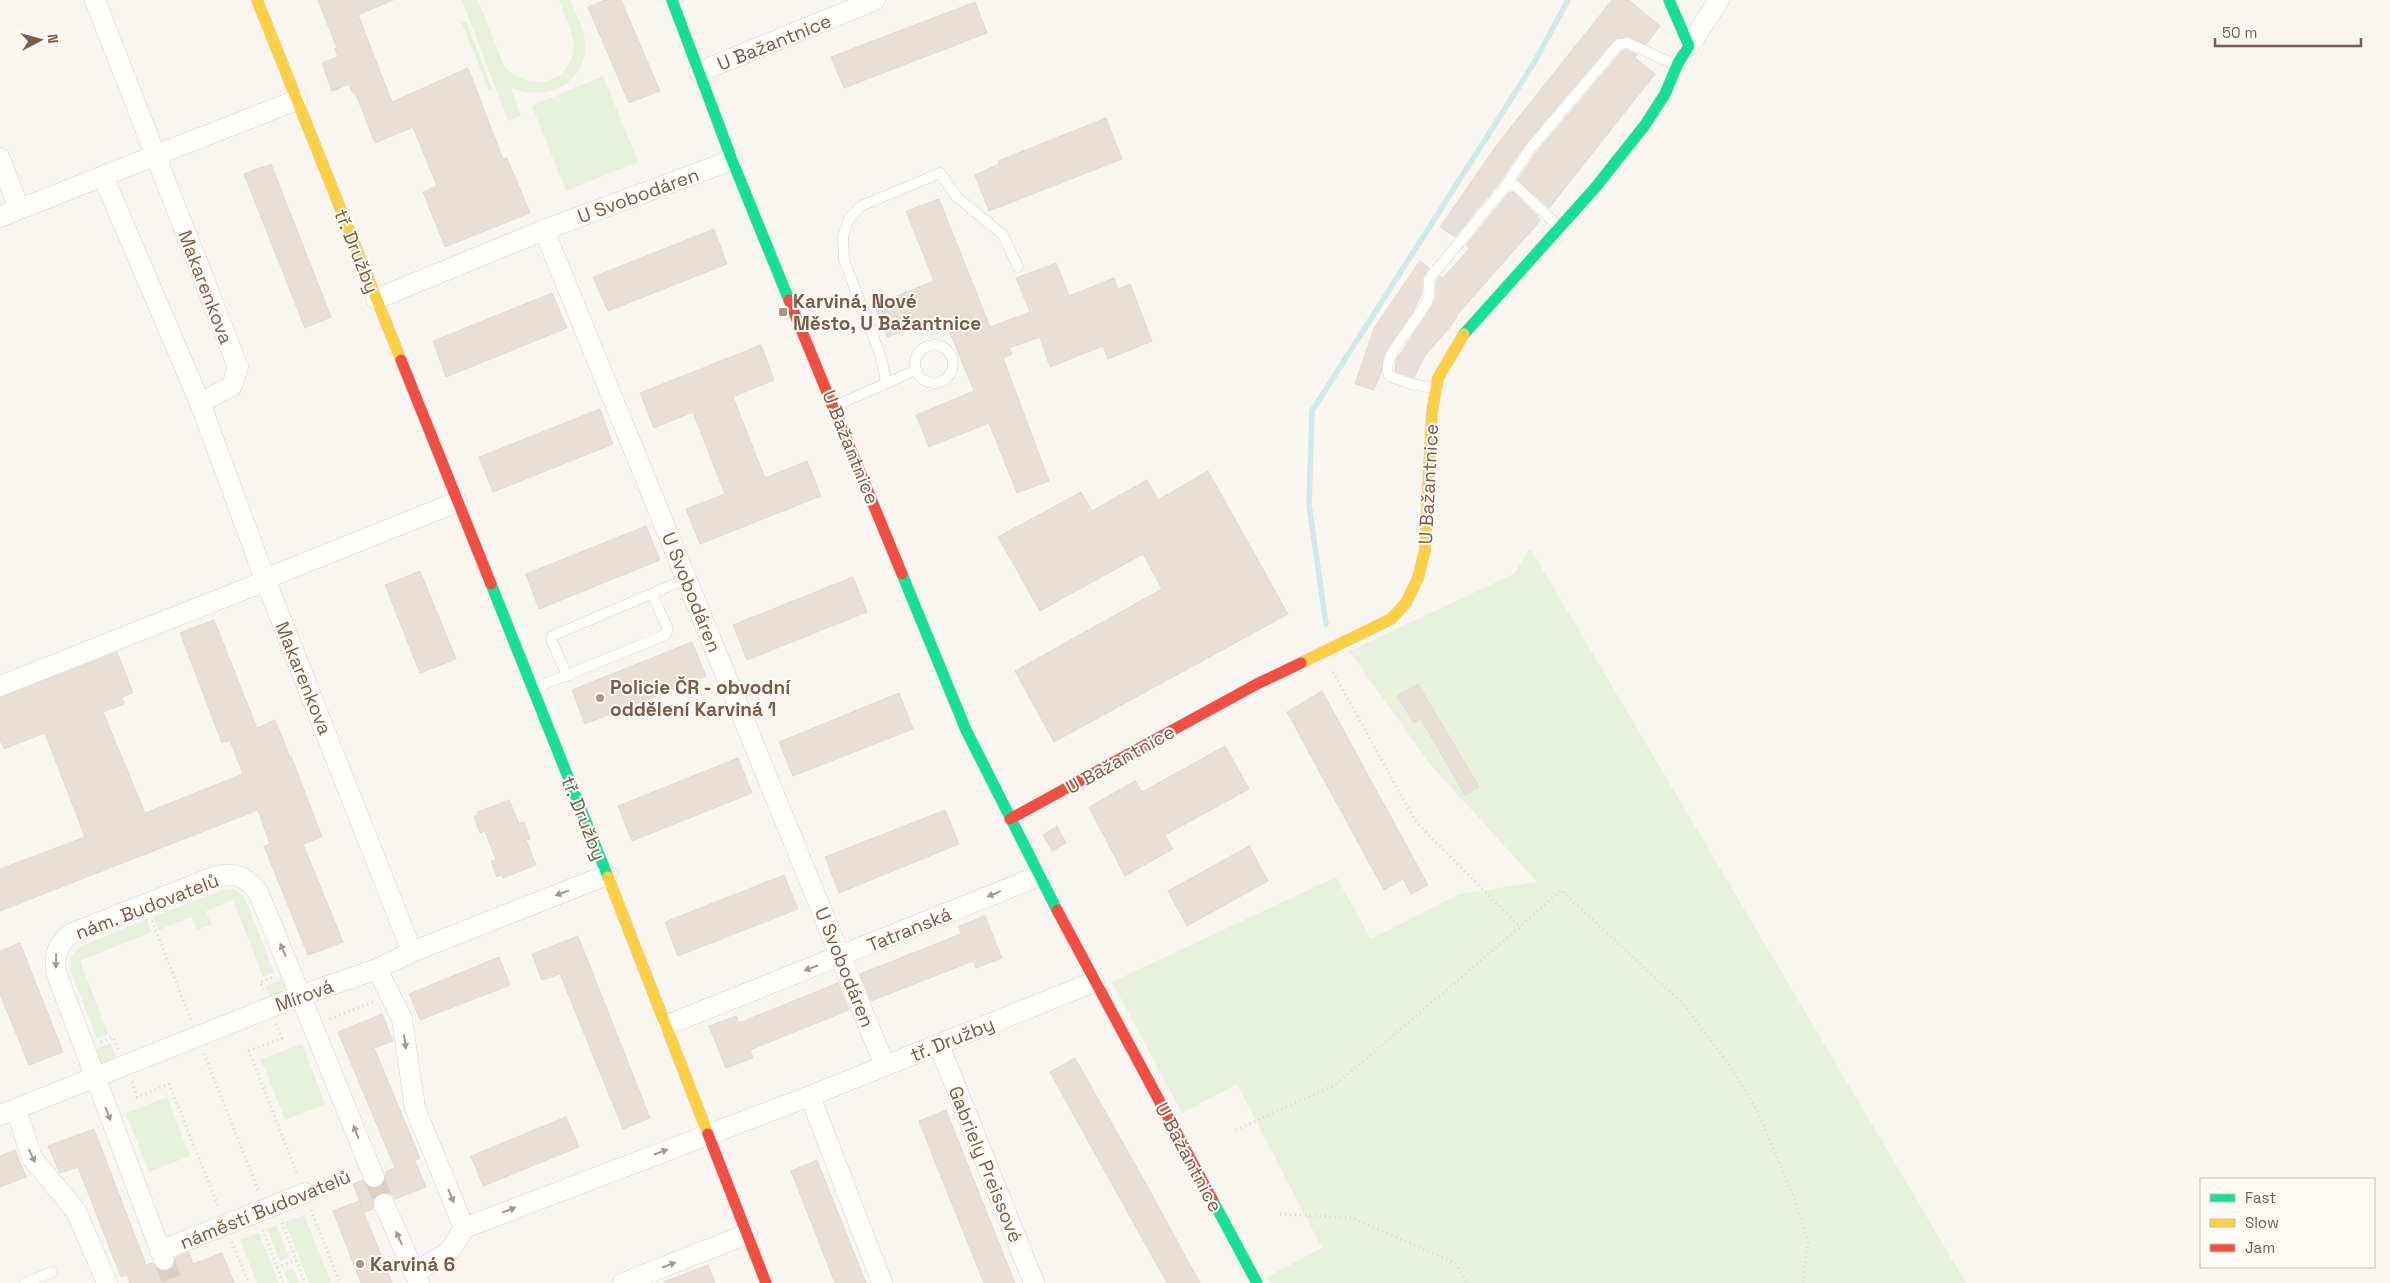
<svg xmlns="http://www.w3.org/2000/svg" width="2390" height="1283" viewBox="0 0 2390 1283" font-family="'Space Grotesk',sans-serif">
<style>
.green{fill:#e7f0db}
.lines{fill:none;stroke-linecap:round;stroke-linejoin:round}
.stream{stroke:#d0e8ea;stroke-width:5.5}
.building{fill:#e6ded7;stroke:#e2d8d2}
.street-tunnel{stroke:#d9cfc7;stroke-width:20;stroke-dasharray:20 10;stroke-linecap:butt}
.lane-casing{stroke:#d7d1cb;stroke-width:11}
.street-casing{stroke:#d7d1cb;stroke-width:21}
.fast-casing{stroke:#d9d2cb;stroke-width:12}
.slow-casing{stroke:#d9d2cb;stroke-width:12}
.jam-casing{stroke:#d9d2cb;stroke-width:12}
.path{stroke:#dcd5d0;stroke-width:3;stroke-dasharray:1 4;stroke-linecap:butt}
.lane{stroke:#fefefd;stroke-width:10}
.street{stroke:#fefefd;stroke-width:20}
.fast{stroke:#16e098;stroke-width:11}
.slow{stroke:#ffcf43;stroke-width:11}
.jam{stroke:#f24e42;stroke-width:11}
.oneway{fill:#a8958b}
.poi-dot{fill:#a69286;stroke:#fffaf3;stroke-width:2}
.labels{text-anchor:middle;stroke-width:4;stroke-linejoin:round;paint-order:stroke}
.street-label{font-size:19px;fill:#7a5c4d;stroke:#fffaf3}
.poi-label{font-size:19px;font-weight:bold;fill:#7a5c4d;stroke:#fffaf3;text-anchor:start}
</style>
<rect width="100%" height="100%" fill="#f9f5f0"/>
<g class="green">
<path d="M 462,0 L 478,0 L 504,66 C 524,90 567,88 573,52 C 576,35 564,16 559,0 L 570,0 C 575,13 585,29 585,44 C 586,85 546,102 511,88 L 521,116 L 508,121 Z"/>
<polygon points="466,21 492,89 489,90 462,23"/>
<polygon points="603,76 638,162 566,191 532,106"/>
<polygon points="1530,548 1966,1283 1270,1283 1267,1277 1322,1248 1237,1084 1182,1113 1112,982 1336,877 1371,939 1459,894 1537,882 1430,764 1349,651 1514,574"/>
<polygon points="228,888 234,889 244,896 274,972 263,977 233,900 206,911 211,924 197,930 191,917 159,930 153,917"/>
<polygon points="147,919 152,932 80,961 108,1034 97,1038 71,972 70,957 81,946"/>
<path d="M 285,979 C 287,991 281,994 272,1002 L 266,986 Z"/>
<polygon points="110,1043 118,1061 104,1064 100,1062 93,1050"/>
<polygon points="302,1044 325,1104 285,1120 261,1059"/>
<polygon points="167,1097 190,1156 149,1172 126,1113"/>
<polygon points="304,1215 331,1283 309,1283 285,1222"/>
<polygon points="276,1225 289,1257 280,1261 267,1229"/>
<polygon points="259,1233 279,1283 257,1283 240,1240"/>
<polygon points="293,1268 299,1283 289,1283 284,1272"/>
</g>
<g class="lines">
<polyline class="stream" points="1326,624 1309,505 1312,411 1534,63 1568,0"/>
</g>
<g class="building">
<polygon points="318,0 393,0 358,15 392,102 468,68 503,159 507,158 530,213 445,247 423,192 437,186 413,127 375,143 355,92 353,93 349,84 332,91 322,63 338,57 335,48 337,48"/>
<polygon points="605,0 621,0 660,91 629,103 588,7"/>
<polygon points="1612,0 1629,0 1660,26 1646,44 1628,36 1614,40 1524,146 1499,183 1455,237 1440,227 1499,142"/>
<polygon points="975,2 987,33 844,88 831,57"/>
<polygon points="1627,50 1637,55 1634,57 1655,74 1549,208 1518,180 1535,154 1622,51"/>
<polygon points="1106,118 1122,159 989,211 975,175 999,164 998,161"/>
<polygon points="271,164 331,317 305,328 244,174"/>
<polygon points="1513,192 1541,220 1456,316 1457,317 1449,328 1424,357 1414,378 1395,371 1396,360 1432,306 1436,296 1436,282 1440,276 1443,278 1470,248 1466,245 1509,193"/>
<polygon points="939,199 990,327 1030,312 1016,278 1056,263 1069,296 1114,278 1118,289 1130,284 1152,341 1108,359 1103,346 1050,367 1040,337 1009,348 1012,354 1003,358 1049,481 1017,493 989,423 929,447 916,415 974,391 943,316 887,337 874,305 934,281 906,211"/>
<polygon points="714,229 727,264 608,311 593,277"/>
<polygon points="1420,261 1429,268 1422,278 1422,293 1414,310 1384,354 1381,372 1374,390 1355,384 1374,328"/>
<polygon points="552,293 567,328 446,377 433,341"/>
<polygon points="761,345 774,380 733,397 765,478 807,461 821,496 700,544 686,509 725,494 693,412 654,428 640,393"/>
<polygon points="600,409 613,444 493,492 479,457"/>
<polygon points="1208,471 1288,614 1054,742 1015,671 1162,589 1143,554 1040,611 998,537 1081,492 1092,511 1147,480 1158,500"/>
<polygon points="646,526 660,560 539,609 526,574"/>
<polygon points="420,571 456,659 420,673 385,585"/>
<polygon points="853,577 867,612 747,660 733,625"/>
<polygon points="214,620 257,728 275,720 290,757 291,756 322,837 303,844 343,942 308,955 264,846 270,844 258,810 0,911 0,869 85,837 45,733 4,749 0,740 0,698 117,652 133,693 122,697 124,704 103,712 145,813 243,774 230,740 222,743 180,633"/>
<polygon points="692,642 706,676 585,724 572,690"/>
<polygon points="1418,684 1479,787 1465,795 1421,719 1414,723 1397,696"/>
<polygon points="1322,691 1428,885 1411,894 1403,879 1384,890 1287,712"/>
<polygon points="899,693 913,729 793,776 779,742"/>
<polygon points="1225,746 1249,789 1165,835 1173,849 1125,876 1089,807 1135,781 1142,792"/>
<polygon points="738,758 752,793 632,841 618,806"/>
<polygon points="509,800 519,824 524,822 530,839 526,840 536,865 503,878 502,875 497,877 491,861 496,860 485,831 480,833 474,817 478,814 478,812"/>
<polygon points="945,810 959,844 839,893 825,857"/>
<polygon points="1057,826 1066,843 1052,851 1043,835"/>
<polygon points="1249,846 1268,881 1187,926 1168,891"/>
<polygon points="784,875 798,909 678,956 665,922"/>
<polygon points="985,916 1002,958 976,968 973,961 871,1001 860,974 961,934 959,926"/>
<polygon points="578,936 650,1118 623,1129 560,974 542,980 532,954"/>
<polygon points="20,943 63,1052 29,1065 0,994 0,951"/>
<polygon points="499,957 510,985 420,1020 409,994"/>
<polygon points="838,983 849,1010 750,1050 753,1058 726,1068 709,1026 736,1016 739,1023"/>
<polygon points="382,1014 393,1041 374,1048 420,1158 415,1161 426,1187 395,1199 391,1194 380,1193 374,1197 373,1209 364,1212 353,1184 363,1180 367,1187 378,1188 386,1179 385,1172 395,1168 338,1032"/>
<polygon points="1075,1058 1146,1184 1200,1283 1167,1283 1077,1121 1050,1072"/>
<polygon points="946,1110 1008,1266 1015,1283 984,1283 940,1174 919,1121"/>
<polygon points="566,1117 579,1147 483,1186 471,1156"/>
<polygon points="94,1129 146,1265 152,1263 157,1269 168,1271 173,1267 175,1258 189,1252 193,1264 222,1253 234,1283 130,1283 127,1275 121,1277 78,1167 60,1173 48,1146"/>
<polygon points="15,1150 26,1177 0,1187 0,1156"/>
<polygon points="817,1160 838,1213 866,1283 835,1283 791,1171"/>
<polygon points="359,1201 377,1245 392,1283 361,1283 333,1211"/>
<polygon points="708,1265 715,1283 664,1283 664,1282"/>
</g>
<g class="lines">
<g class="street-tunnel">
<polyline points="374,1177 384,1204"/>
<polyline points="164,1260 173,1283"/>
</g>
<defs>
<g id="lane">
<polyline points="1505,187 1511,185 1516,186 1559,227"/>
<circle cx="934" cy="364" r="19"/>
<polyline points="886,382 881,357 844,260 843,236 849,219 861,206 940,173 957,197 1003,235 1018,267"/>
<path d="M 1434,388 L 1411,384 L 1389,376 C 1378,355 1425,317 1429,295 C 1430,290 1428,284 1429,279 L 1505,187 L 1529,150 L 1619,44 L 1628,43 L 1676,65"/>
<polyline points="835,406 916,370"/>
<polyline points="567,676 551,639 552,636 686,579"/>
<polyline points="533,689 665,635 668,629 652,594"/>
<polyline points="25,1283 52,1272"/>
</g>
<g id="street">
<polyline points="95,0 238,367 232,386 200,403"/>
<polyline points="1689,46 1719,0"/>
<polyline points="699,72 875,0"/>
<polyline points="0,158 19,209"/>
<polyline points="103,176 297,100"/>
<polyline points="0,217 103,176 200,403 265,579 412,952"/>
<polyline points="544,230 885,1066"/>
<polyline points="376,299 544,230 732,160"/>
<polyline points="0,686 253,586 265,579 457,502"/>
<polyline points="377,969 402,1019 415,1108 464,1228"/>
<polyline points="667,1025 1039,876"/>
<polyline points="939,1045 1034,1283"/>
<polyline points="810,1096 882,1283"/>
<polyline points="16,1110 32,1158 76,1211 107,1283"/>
<polyline points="0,1115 302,995 377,969 412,952 607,875"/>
<polyline points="384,1204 419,1283"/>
<polyline points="464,1228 810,1096 1094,982"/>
<polyline points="160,1251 305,1193"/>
<path d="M 164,1260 L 57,975 C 53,958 56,946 70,934 L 216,876 C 236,872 247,877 259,894 L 374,1177"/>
<polyline points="414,1273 449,1252 464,1228"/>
<polyline points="623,1283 747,1234"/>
</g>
<g id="fast">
<polyline points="672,0 732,160 789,300"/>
<polyline points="1464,334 1595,188 1645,125 1665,94 1678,63 1689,46 1669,0"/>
<polyline points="902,574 966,730 1057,910"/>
<polyline points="491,584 608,877"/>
<polyline points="1212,1199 1257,1283"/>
</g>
<g id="slow">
<polyline points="257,0 401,360"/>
<polyline points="1301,663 1391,619 1406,603 1418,578 1425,550 1432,412 1438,378 1464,334"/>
<polyline points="608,877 708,1134"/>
</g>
<g id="jam">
<polyline points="789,300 902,574"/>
<polyline points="401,360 491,584"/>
<polyline points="1010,819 1257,684 1301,663"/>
<polyline points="1057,910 1212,1199"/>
<polyline points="708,1134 766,1283"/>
</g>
</defs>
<use href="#lane" class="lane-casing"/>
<use href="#street" class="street-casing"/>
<use href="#fast" class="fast-casing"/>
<use href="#slow" class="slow-casing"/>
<use href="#jam" class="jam-casing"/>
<g class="path">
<polyline points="1333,672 1416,822 1520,927"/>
<polyline points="152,921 191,1020"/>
<polyline points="263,990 260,982 274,977"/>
<polyline points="330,1019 373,1002"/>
<polyline points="276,1024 282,1038 249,1051 298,1176"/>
<polyline points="101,1042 113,1037 118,1049"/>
<polyline points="204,1054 259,1192"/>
<polyline points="132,1082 137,1097 169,1084 219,1208"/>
<polyline points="1236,1130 1335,1085 1520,927 1561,890 1683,1004 1725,1059 1756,1108 1795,1200 1808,1242 1803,1283"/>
<polyline points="322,1186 353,1174"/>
<polyline points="311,1210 340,1283"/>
<polyline points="1280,1214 1353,1218 1455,1263 1468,1283"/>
<polyline points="282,1223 305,1283"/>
<polyline points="263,1230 283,1283"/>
<polyline points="232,1242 249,1283"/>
<polyline points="277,1267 296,1260"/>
</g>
<use href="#lane" class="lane"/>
<use href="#street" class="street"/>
<use href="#fast" class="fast"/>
<use href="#slow" class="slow"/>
<use href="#jam" class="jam"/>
</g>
<defs><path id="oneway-solid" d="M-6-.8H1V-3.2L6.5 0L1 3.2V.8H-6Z" transform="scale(1.25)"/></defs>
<g class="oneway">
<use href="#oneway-solid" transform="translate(562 893) rotate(159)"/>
<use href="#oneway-solid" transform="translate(994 894) rotate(158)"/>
<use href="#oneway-solid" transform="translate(283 950) rotate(-113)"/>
<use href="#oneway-solid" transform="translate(56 961) rotate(91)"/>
<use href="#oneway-solid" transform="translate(811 968) rotate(159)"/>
<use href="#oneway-solid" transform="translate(405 1042) rotate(82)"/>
<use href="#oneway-solid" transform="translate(108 1114) rotate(69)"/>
<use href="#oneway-solid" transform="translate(356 1132) rotate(-111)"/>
<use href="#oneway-solid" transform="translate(661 1152) rotate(-21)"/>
<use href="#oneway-solid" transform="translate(32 1156) rotate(64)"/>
<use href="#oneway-solid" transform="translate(451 1196) rotate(68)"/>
<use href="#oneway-solid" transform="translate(509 1210) rotate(-21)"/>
<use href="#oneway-solid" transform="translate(399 1238) rotate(-114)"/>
<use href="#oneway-solid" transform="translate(669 1265) rotate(-21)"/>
</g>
<g class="poi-dot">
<rect x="778" y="307" width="10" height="10" rx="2.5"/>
<circle cx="600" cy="698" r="5"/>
<circle cx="360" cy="1264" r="5"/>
</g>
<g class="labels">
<g class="street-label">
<text transform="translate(774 42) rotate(-22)" y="7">U Bažantnice</text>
<text transform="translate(638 195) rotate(-20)" y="7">U Svobodáren</text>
<text transform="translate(357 251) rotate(68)" y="7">tř. Družby</text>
<text transform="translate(206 287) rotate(69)" y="7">Makarenkova</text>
<text transform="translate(851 447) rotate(68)" y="7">U Bažantnice</text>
<text transform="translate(1428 484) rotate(-87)" y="7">U Bažantnice</text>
<text transform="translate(692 592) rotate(68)" y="7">U Svobodáren</text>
<text transform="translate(304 678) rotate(68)" y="7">Makarenkova</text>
<text transform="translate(1120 759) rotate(-29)" y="7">U Bažantnice</text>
<text transform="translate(584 818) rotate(68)" y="7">tř. Družby</text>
<text transform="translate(147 906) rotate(-21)" y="7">nám. Budovatelů</text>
<text transform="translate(909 929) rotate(-22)" y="7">Tatranská</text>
<text transform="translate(845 967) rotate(68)" y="7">U Svobodáren</text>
<text transform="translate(304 995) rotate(-20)" y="7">Mírová</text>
<text transform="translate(952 1039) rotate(-22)" y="7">tř. Družby</text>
<text transform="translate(1189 1157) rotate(62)" y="7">U Bažantnice</text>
<text transform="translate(986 1164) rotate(68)" y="7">Gabriely Preissové</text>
<text transform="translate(265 1209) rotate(-22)" y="7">náměstí Budovatelů</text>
</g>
<g class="poi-label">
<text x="793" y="308">Karviná, Nové<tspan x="793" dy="22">Město, U Bažantnice</tspan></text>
<text x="610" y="694">Policie ČR - obvodní<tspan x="610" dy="22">oddělení Karviná 1</tspan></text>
<text x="370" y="1271">Karviná 6</text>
</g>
</g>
<rect x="2200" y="1178" width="175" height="90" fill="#fffaf3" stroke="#cabbb1"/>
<rect x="2210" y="1194" width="25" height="8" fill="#16e098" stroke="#cabbb1"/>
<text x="2245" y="1203" font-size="15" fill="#7a5c4d">Fast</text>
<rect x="2210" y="1219" width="25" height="8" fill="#ffcf43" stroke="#cabbb1"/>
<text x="2245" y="1228" font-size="15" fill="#7a5c4d">Slow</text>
<rect x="2210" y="1244" width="25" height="8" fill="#f24e42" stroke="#cabbb1"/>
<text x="2245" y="1253" font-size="15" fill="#7a5c4d">Jam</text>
<g transform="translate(40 40) rotate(84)" stroke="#fffaf3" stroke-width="4" paint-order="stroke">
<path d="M0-4L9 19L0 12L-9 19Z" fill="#7a5c4d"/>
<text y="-8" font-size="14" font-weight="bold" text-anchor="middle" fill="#7a5c4d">N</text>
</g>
<path d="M2215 38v8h146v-8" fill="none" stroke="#7a5c4d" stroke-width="2.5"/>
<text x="2222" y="38" font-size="15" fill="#7a5c4d" stroke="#fffaf3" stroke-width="4" paint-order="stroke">50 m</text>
</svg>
